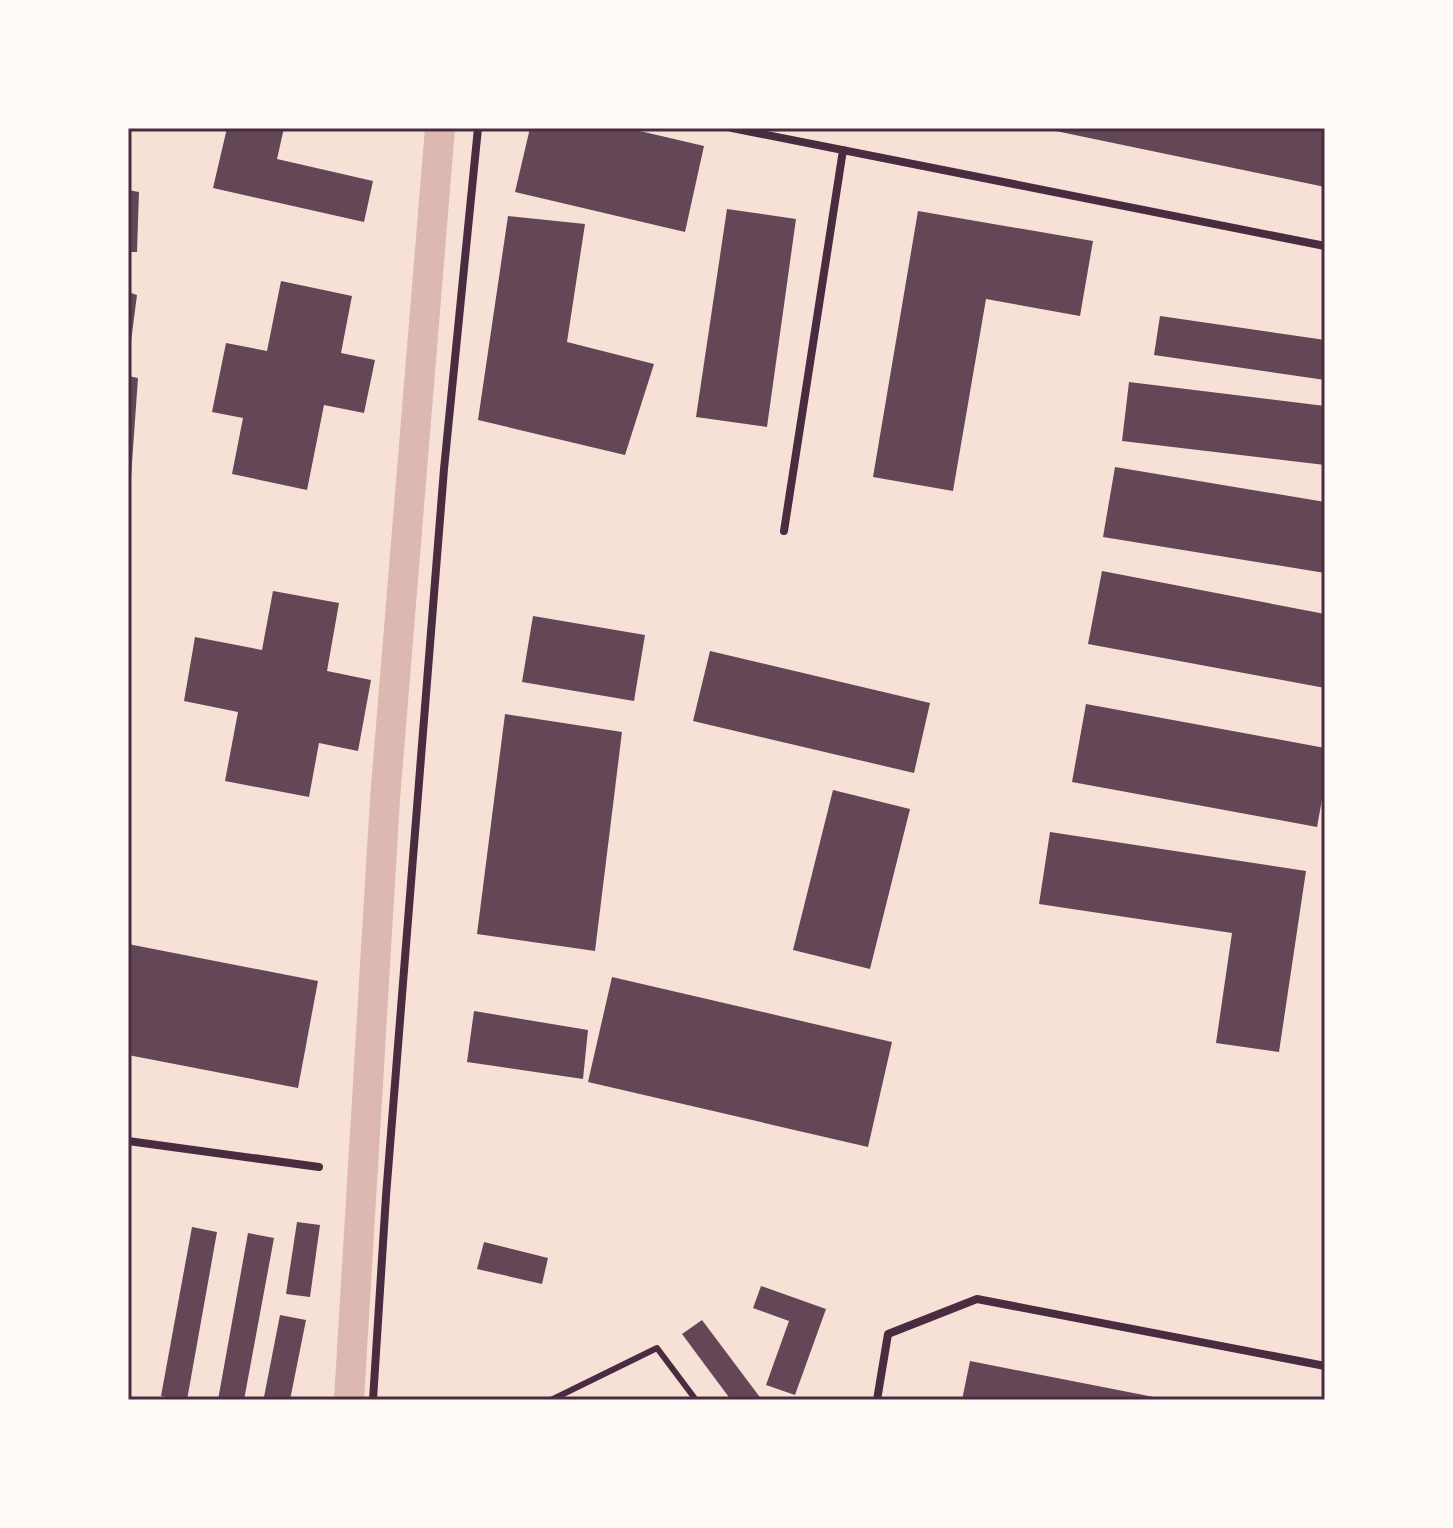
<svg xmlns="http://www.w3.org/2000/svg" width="1453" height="1528" viewBox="0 0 1453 1528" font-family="Commissioner,sans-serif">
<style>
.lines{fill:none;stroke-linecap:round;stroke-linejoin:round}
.canal{stroke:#dcb8b0;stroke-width:30}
.building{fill:#644757}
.service{stroke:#4a2c40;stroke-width:6}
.minor{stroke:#4a2c40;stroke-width:8}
.neatline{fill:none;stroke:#4a2c40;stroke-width:3}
</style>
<rect width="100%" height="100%" fill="#f7e1d7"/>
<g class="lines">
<polyline class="canal" points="349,1400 385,799 440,128"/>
</g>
<g class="building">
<polygon points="227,128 284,128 277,159 373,181 364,222 213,188"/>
<polygon points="530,128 627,128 704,146 685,232 515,192"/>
<polygon points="1046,128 1325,128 1325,187 1046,129"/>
<polygon points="128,190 139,192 137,252 128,252"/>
<polygon points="727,209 796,219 767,427 696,417"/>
<polygon points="918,211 1093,241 1080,316 986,299 953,491 873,477"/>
<polygon points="508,216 585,224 567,342 654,364 625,455 478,420"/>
<polygon points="281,281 352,296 341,353 375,360 364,413 324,405 307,490 232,474 243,418 212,412 226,343 267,351"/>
<polygon points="128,292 137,295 130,349 128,349"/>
<polygon points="1160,316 1325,340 1325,380 1154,355"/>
<polygon points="128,376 138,378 130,491 128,491"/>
<polygon points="1129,382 1325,406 1325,465 1122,441"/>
<polygon points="1115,467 1325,502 1325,573 1103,537"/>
<polygon points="1102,571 1325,614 1325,688 1088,644"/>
<polygon points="273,591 339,603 327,671 371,680 358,751 319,743 309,797 225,781 238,712 184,701 195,637 262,650"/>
<polygon points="533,616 645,635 634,701 522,682"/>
<polygon points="710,651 930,703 914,773 693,721"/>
<polygon points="1086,704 1325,748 1325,783 1317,827 1072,782"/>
<polygon points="505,714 622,732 595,951 477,934"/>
<polygon points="833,790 910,809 870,969 793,950"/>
<polygon points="1050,832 1306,871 1279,1052 1216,1043 1232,933 1039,904"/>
<polygon points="128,944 318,981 298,1088 128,1055"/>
<polygon points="612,977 892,1042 868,1147 588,1082"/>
<polygon points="474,1011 588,1030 583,1079 467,1062"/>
<polygon points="297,1222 320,1225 310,1297 286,1294"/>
<polygon points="192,1227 217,1232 187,1400 181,1400 161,1396"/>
<polygon points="248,1233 274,1238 244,1400 218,1400"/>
<polygon points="484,1242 548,1258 542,1284 477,1269"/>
<polygon points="761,1286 826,1309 795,1395 766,1385 789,1321 753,1308"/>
<polygon points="280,1315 306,1320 290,1400 264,1397"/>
<polygon points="702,1320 762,1400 731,1400 682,1334"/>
<polygon points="970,1361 1164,1399 1164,1400 962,1400"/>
</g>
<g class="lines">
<polyline class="service" points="551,1400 657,1348 696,1400"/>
<g class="minor">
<polyline points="732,128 1325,246"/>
<polyline points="784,531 843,150"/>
<polyline points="128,1141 319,1167"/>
<polyline points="373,1400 386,1196 444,469 478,128"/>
<polyline points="877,1400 888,1334 977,1299 1325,1366"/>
</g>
</g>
<rect width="1453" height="1528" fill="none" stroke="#fffaf5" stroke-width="260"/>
<rect x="130" y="130" width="1193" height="1268" class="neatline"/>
</svg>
